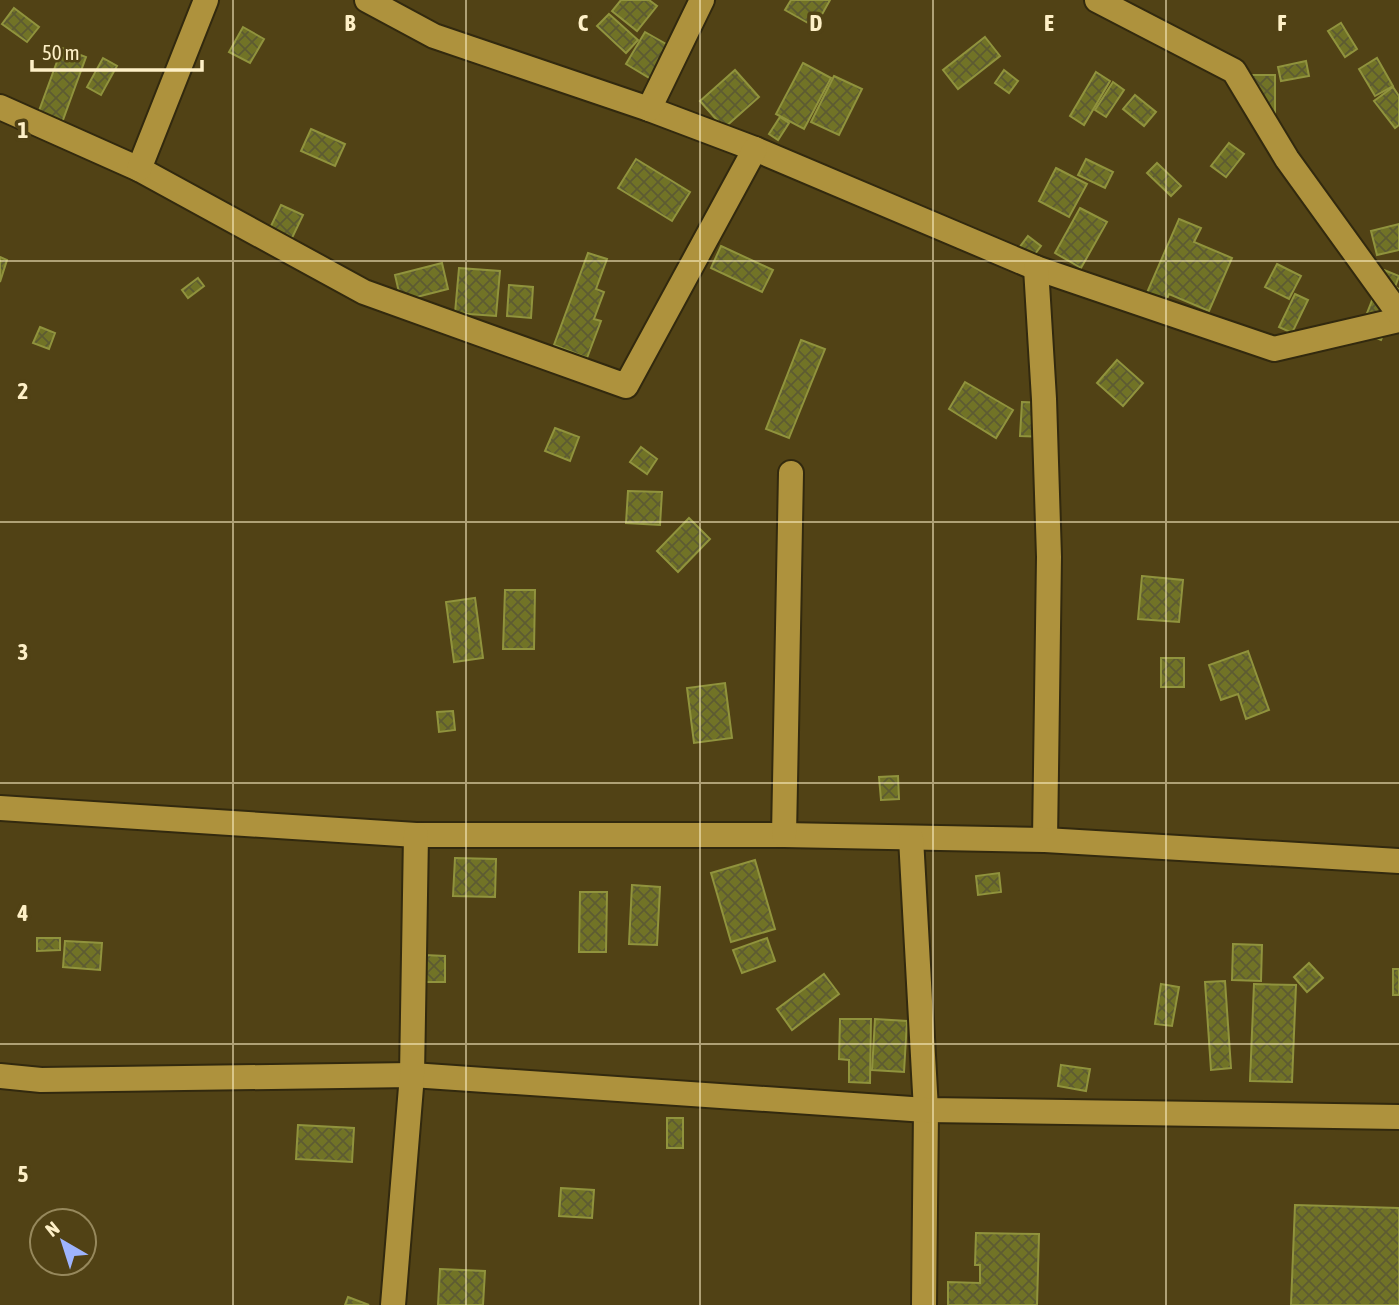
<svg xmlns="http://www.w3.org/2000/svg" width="1399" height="1305" viewBox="0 0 1399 1305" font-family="'Asap Condensed',sans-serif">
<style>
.building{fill:url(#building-cross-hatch);stroke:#90933d;stroke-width:2}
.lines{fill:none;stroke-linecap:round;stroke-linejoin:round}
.street-casing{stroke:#32290e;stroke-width:28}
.street{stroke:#ae923d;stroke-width:24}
.grid{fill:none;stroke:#fef0c7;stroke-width:2;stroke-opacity:0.55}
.grid-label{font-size:23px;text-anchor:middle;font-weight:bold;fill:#fef0c7;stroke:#514215;stroke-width:7;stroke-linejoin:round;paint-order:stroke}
</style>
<defs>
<pattern id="building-cross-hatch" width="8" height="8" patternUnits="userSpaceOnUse" patternTransform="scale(1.75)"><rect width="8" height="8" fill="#717326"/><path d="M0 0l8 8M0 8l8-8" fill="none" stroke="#5d5b32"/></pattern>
</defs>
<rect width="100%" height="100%" fill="#514215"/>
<g class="building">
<polygon points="621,0 649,0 657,6 637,31 612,11"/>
<polygon points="791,0 830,0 815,27 785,10"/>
<polygon points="14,8 39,27 27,42 2,24"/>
<polygon points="609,14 638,40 626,53 597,26"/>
<polygon points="1341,23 1357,49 1345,57 1328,31"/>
<polygon points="243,27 264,39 250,63 229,52"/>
<polygon points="645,32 675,49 656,82 626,64"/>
<polygon points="985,37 1000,56 958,89 943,70"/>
<polygon points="62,48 86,57 56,139 32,130"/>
<polygon points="103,58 117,66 101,95 87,87"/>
<polygon points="1377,58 1393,86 1375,96 1359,69"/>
<polygon points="1306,61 1309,76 1281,81 1278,67"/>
<polygon points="803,63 831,78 804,129 776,114"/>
<polygon points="735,70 759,97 724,128 700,101"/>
<polygon points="1004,70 1018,81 1009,93 995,83"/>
<polygon points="1096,72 1110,81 1084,125 1070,116"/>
<polygon points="1250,75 1275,75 1275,119"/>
<polygon points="834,76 862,89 839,135 811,122"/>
<polygon points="1113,82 1124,90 1106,117 1095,110"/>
<polygon points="1393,87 1399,96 1399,125 1395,128 1374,101"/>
<polygon points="1135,95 1156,112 1144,126 1123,109"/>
<polygon points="780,117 789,123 778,140 769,134"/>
<polygon points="311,129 345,144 335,166 301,151"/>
<polygon points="1229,143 1244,154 1226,177 1211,166"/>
<polygon points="636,159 690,192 672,221 618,188"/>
<polygon points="1086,159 1113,172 1105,188 1078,175"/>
<polygon points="1157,163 1181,186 1171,196 1147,173"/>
<polygon points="1056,168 1087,184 1069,217 1039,201"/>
<polygon points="281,205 303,215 292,238 270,228"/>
<polygon points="1080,208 1107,222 1081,268 1055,253"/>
<polygon points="1179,219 1201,228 1194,242 1232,258 1209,311 1169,294 1158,319 1139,311"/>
<polygon points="1399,224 1399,250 1377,255 1371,231"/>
<polygon points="1028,236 1041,246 1020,274 1007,264"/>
<polygon points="721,246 773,270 762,292 711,268"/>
<polygon points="588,253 607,259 596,289 604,292 594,319 601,321 587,358 554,345"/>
<polygon points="0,257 7,260 0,282"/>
<polygon points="442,263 448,289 401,301 395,275"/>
<polygon points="1277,264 1301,276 1289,299 1265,287"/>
<polygon points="459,268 500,271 496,316 455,313"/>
<polygon points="1384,270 1399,276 1395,287 1399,289 1399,304 1396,303 1381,340 1360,331"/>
<polygon points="198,278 204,286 188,298 182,290"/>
<polygon points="509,285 533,287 531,318 507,316"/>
<polygon points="1295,294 1308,300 1292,333 1279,327"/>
<polygon points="40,327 55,333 49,349 33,343"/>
<polygon points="801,340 825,349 789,438 766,429"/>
<polygon points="1117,360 1143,383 1123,406 1097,383"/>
<polygon points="965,382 1013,410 996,438 949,409"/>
<polygon points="1022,402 1048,403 1046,437 1020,436"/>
<polygon points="555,428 579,437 570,461 545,451"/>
<polygon points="641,447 657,459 647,474 630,462"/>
<polygon points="628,491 662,492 660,525 626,523"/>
<polygon points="689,518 710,539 678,572 657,551"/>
<polygon points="1142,576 1183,580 1179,622 1138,619"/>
<polygon points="505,590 535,590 534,649 503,649"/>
<polygon points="475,598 483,658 454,662 446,602"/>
<polygon points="1248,651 1269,710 1246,719 1238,694 1221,700 1209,665"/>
<rect x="1161" y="658" width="23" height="29"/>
<polygon points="725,683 732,738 694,743 687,688"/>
<polygon points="453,711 455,730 439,732 437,712"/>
<polygon points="898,776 899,799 881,800 879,777"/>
<polygon points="455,858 496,859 495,897 453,896"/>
<polygon points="755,860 775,929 731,942 711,873"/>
<polygon points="999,873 1001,892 978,895 976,876"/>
<polygon points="632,885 660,887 657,945 629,944"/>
<polygon points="580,892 607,892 606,952 579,952"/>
<polygon points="37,938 60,938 60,950 37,951"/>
<polygon points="767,938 775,961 742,973 733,950"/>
<polygon points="65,941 102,943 100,970 63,967"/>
<polygon points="1233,944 1262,945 1261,981 1232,980"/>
<polygon points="424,955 445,956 445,982 424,982"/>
<polygon points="1309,963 1323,978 1307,992 1294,977"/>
<rect x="1393" y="969" width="6" height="26"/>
<polygon points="824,974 839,994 792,1030 777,1009"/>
<polygon points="1225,981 1231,1068 1211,1070 1205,982"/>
<polygon points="1161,984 1179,987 1172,1026 1155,1024"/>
<polygon points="1254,984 1296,985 1292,1082 1250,1081"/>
<polygon points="840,1019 871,1019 870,1083 849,1082 849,1060 839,1059"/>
<polygon points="875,1019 907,1021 904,1072 872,1070"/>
<polygon points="1061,1065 1090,1069 1086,1091 1058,1086"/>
<rect x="667" y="1118" width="16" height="30"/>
<polygon points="298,1125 354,1128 352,1162 296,1159"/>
<polygon points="561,1188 594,1190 592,1218 559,1216"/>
<polygon points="1295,1205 1399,1208 1399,1305 1291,1305"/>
<polygon points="976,1233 1039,1234 1037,1305 948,1305 948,1282 980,1283 980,1265 975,1265"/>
<polygon points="440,1269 485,1271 483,1305 438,1305"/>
<polygon points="348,1297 369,1305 345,1305"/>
</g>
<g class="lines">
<defs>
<g id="street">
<polyline points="367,0 434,36 649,109 755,149 1036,268 1274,349 1399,320"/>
<polyline points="1097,0 1234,71 1287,159 1399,314"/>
<polyline points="0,107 139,169 364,292 626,386 755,149"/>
<polyline points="649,109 702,0"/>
<polyline points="139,169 206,0"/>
<polyline points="1036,268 1044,399 1049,557 1045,840"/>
<polyline points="0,808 416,835 784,835 1045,840 1399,861"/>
<polyline points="784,835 791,473"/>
<polyline points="911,838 926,1110 924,1305"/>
<polyline points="0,1076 41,1080 412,1075 926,1110 1399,1117"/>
<polyline points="393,1305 412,1075 416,835"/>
</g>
</defs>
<use href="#street" class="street-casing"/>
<use href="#street" class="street"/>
</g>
<path class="grid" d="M 233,0 L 233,1305M 466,0 L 466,1305M 700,0 L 700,1305M 933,0 L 933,1305M 1166,0 L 1166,1305M 0,261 L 1399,261M 0,522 L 1399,522M 0,783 L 1399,783M 0,1044 L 1399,1044"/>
<g class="grid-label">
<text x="350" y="31">B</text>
<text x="583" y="31">C</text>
<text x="816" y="31">D</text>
<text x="1049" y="31">E</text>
<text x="1282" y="31">F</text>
<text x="23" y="138">1</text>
<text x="23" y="399">2</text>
<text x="23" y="660">3</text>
<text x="23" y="921">4</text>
<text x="23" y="1182">5</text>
</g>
<g transform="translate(63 1242) rotate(321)"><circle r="33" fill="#514215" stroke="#96885c" stroke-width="2"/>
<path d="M0-5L12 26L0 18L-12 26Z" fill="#9eb4fd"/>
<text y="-10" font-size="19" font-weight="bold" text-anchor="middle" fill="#fef0c7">N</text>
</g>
<path d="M32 60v10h170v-10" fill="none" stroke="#fef0c7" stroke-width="3.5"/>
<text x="42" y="60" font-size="21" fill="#fef0c7" stroke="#514215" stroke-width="5" paint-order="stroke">50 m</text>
</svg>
